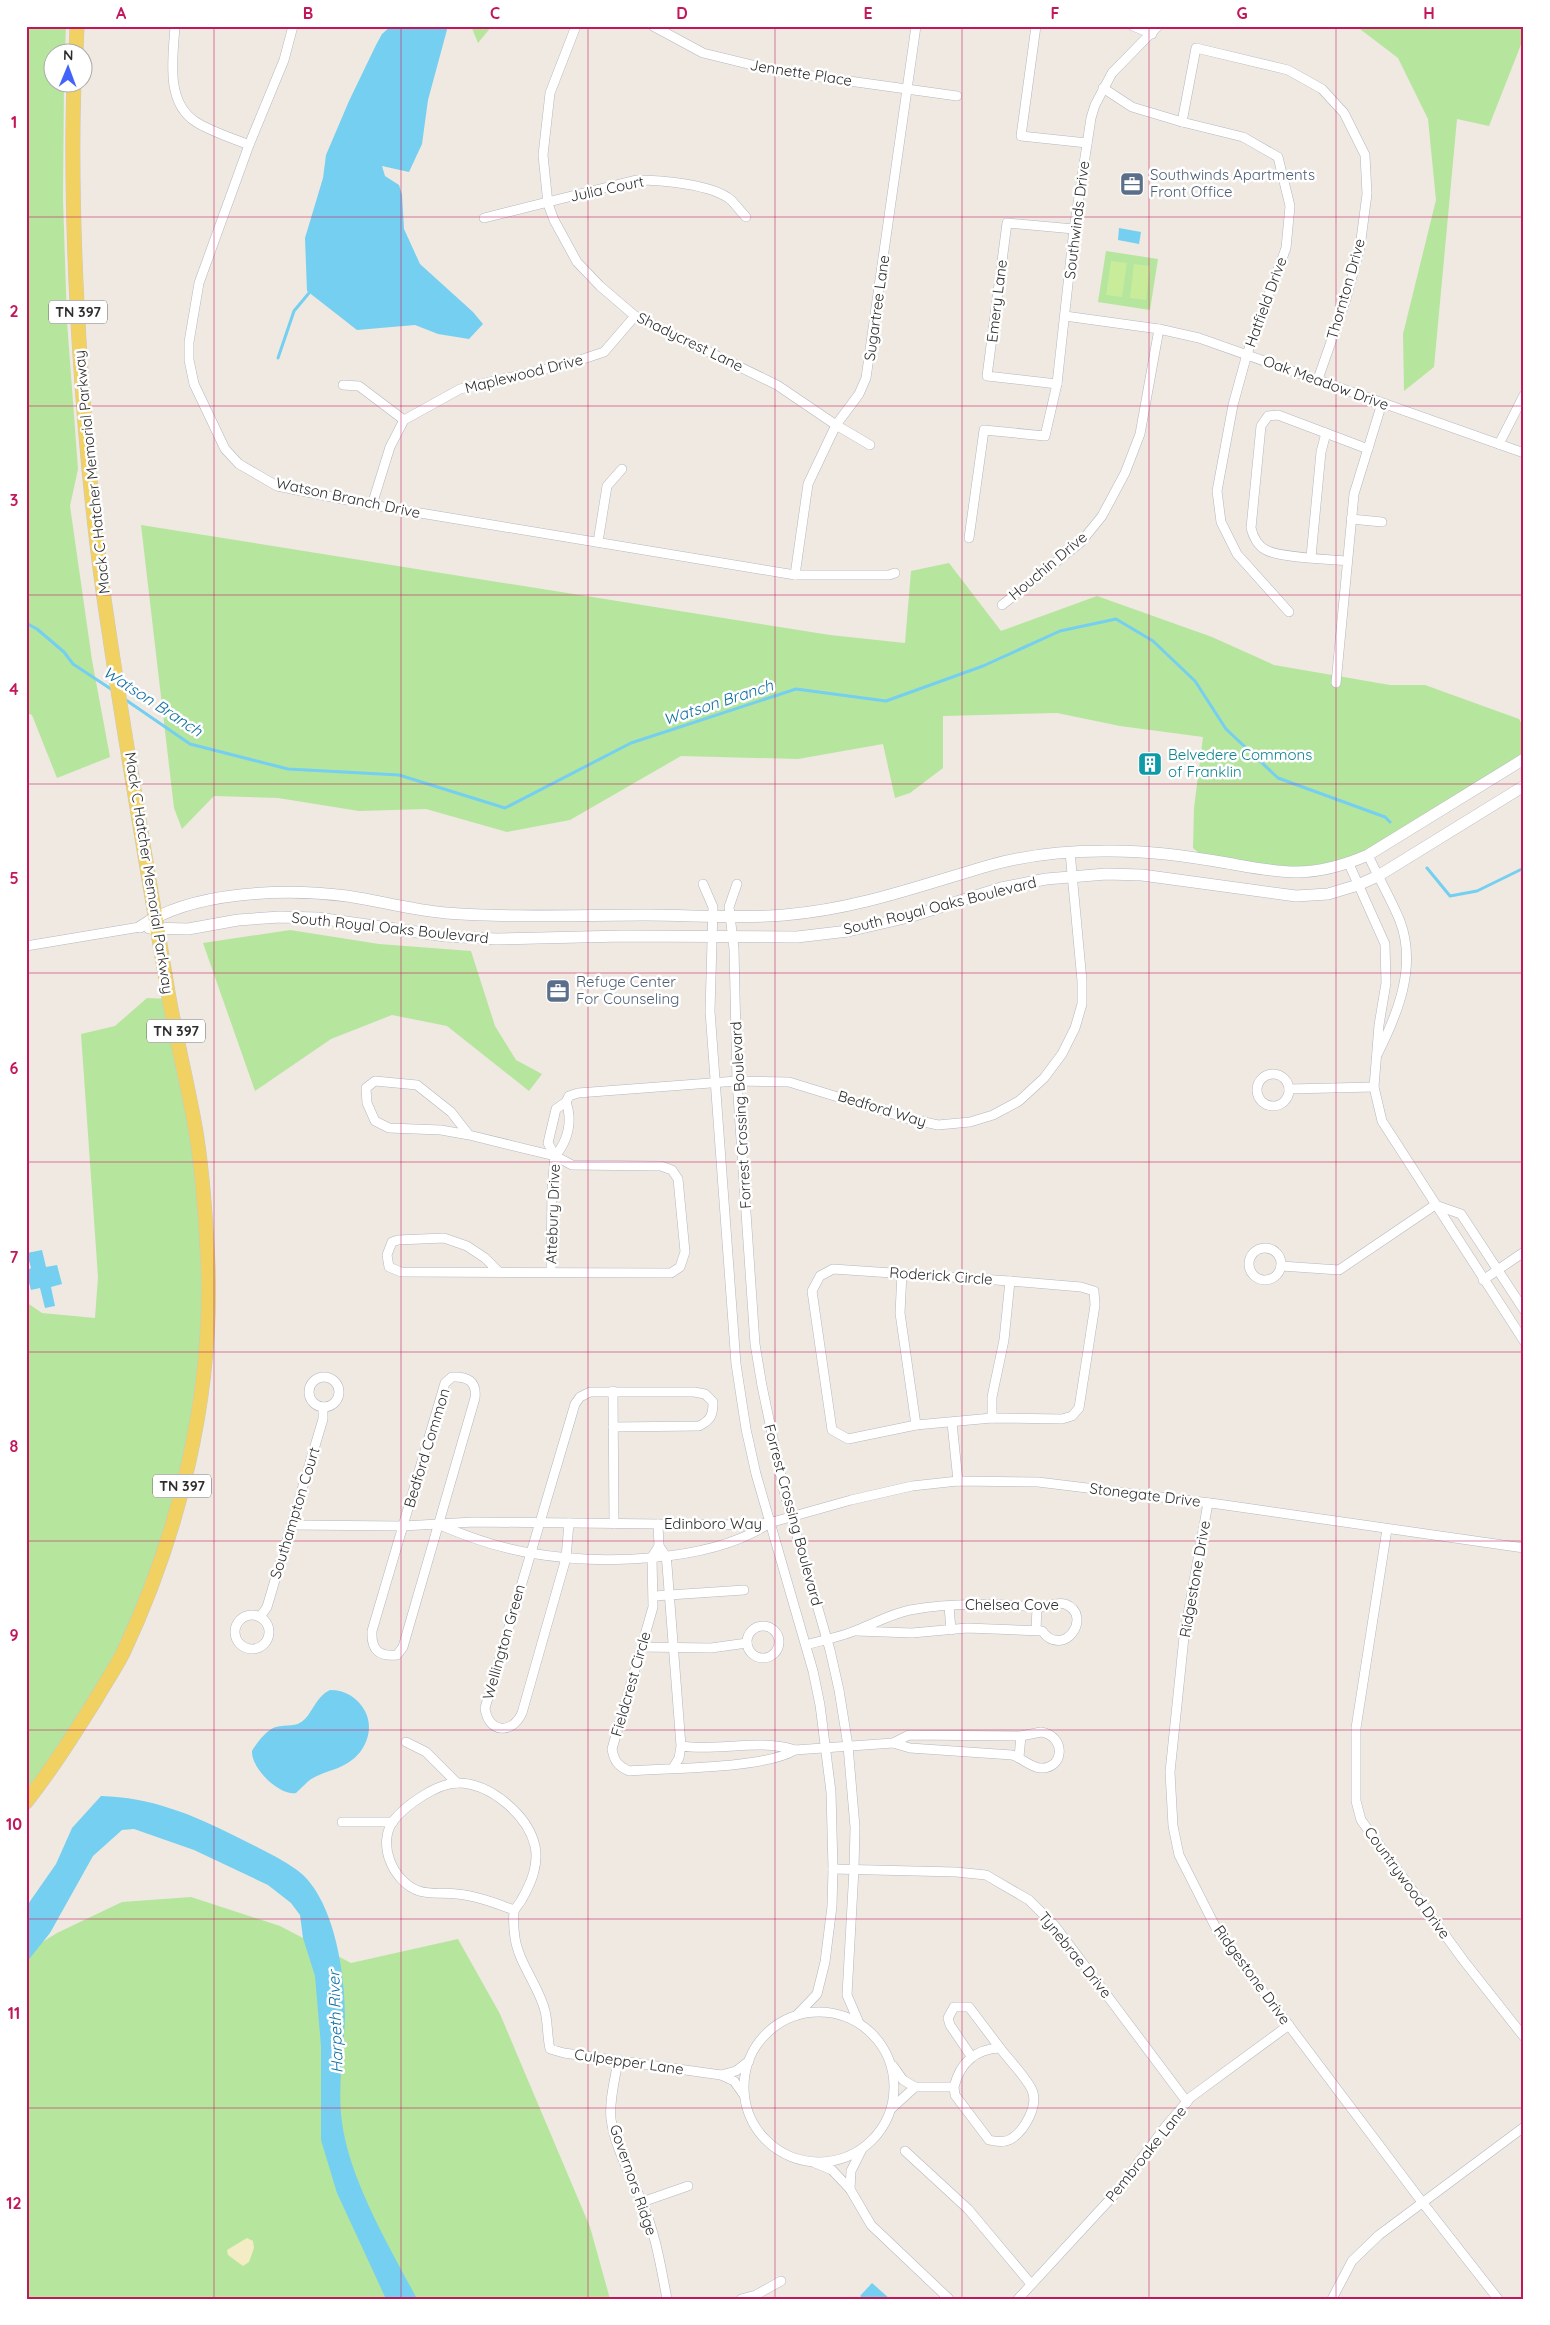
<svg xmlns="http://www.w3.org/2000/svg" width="1550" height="2325" viewBox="0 0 1550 2325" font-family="Quicksand,sans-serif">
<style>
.green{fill:#b6e59e}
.sand{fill:#f3ecc5}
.pitch{fill:#c9ec9a}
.water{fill:#75cff0}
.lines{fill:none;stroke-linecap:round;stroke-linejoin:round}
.stream{stroke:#75cff0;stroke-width:3}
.street-casing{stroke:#b4b7c1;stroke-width:10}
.secondary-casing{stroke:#b4b7c1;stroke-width:12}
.primary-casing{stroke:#c9c9c9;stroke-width:15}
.street{stroke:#fff;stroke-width:9}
.secondary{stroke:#fff;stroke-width:11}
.primary{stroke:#f2d163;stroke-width:14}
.grid{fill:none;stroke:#c2185b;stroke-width:1;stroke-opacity:0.55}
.labels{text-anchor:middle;stroke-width:5;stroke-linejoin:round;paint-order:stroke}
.shield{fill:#fff;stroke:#6d6d6d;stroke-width:1}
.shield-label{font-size:14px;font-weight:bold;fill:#2e2e2e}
.street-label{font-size:15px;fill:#2e2e2e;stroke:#fff}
.service-label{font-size:15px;fill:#4e5e75;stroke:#fff;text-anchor:start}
.culture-label{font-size:15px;fill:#0d838f;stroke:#fff;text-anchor:start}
.water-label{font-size:16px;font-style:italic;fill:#0d6fa3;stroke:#fff}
.neatline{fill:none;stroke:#c2185b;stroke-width:2}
.grid-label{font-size:16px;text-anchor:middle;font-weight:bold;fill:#c2185b}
</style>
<rect width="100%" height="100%" fill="#efe9e1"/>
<g class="green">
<polygon points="26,26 66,26 65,52 52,52 52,82 64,83 63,199 67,322 78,469 70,506 92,660 110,757 57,778 32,715 26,713"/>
<polygon points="471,26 492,26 478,43"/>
<polygon points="1356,26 1524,26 1524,37 1489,126 1457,119 1434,367 1404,391 1403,334 1436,200 1428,119 1398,58"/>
<polygon points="1106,251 1158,259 1150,310 1098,302"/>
<polygon points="141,525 830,635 905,643 911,571 949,563 1001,631 1097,596 1212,637 1274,665 1390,685 1425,685 1519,719 1524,728 1524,759 1368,855 1322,870 1207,860 1193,848 1194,808 1203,737 1120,726 1057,713 943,716 943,768 910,793 895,798 883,744 798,759 681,756 570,820 507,832 426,809 359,811 278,798 214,796 182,829 174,808"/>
<polygon points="290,930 379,944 471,951 495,1026 516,1060 542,1074 529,1091 447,1026 392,1015 331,1039 255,1091 203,943"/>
<polygon points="147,998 169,999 196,1133 208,1268 190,1456 121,1657 26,1802 26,1302 42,1313 95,1318 98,1277 81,1034 115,1026"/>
<polygon points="191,1897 280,1926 351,1963 458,1939 500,2014 590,2227 610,2299 26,2299 26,1952 57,1933 122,1902"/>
</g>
<polygon class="sand" points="247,2238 253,2241 254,2248 249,2262 243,2266 228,2255 227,2250"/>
<g class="pitch">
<polygon points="1111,261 1127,263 1122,297 1106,295"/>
<polygon points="1134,264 1150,266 1146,300 1130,298"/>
</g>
<g class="water">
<polygon points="391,26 448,26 428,100 422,144 409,172 382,166 385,176 399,185 402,195 404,229 420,264 473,312 483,324 469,339 438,334 415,325 357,330 307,291 305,238 323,178 326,155 349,101 376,45 382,34"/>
<polygon points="1119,228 1141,232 1139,244 1118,240"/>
<polygon points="42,1250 46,1267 57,1265 62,1284 51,1287 55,1306 45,1308 40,1288 31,1290 26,1271 31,1268 27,1253"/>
<path d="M 330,1690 C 345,1690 357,1697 365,1711 C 375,1730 365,1754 346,1764 C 336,1770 323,1772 313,1778 C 306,1782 302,1788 296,1793 C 279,1796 251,1768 252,1751 C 256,1744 267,1729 276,1727 C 287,1724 296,1728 305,1719 C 314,1709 317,1696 330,1690 Z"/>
<path d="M 101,1796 C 150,1797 194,1815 237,1837 C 257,1847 279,1857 297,1870 C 334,1897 345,1973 345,2016 C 344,2051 337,2087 342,2122 C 349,2179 390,2248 417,2299 L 386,2299 L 337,2193 L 321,2140 L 321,2046 L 315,1976 L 303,1938 L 300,1915 L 291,1903 L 268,1885 L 194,1850 L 134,1829 L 122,1830 L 93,1856 L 50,1933 L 26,1963 L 26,1907 L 56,1864 L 72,1828 Z"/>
<polygon points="872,2283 890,2299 863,2299 860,2296"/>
</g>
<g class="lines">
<g class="stream">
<polyline points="278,358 294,311 309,293"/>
<polyline points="26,623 37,629 64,652 73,664 114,691"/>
<polyline points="123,698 190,744 288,769 399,775 505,808 631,743 796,689 886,701 983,666 1060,631 1116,619 1153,641 1195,681 1226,729 1278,778 1385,817 1390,822"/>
<polyline points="1427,868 1450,896 1477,891 1524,868"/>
</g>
<defs>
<g id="street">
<path d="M 175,26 C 173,58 165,102 196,122 C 212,132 232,138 249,145"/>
<polyline points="293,26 284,60 249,145 199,283 189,342 189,360 194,384 225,449 239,464 277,486 372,505 795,575 889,575 895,573"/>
<polyline points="576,26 550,93 543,155 548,204 554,220 577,262 600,286 635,316 777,385 836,425 870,445"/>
<polyline points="653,26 703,53 777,71 957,96"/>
<polyline points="1036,26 1021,136 1087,143"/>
<polyline points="1133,26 1152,34"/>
<polyline points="1103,88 1132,107 1182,122 1243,137 1278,157 1290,206 1286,248 1247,354 1233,405 1217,491 1221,522 1237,554 1289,612"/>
<polyline points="1182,122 1196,48 1288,70 1322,89 1344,113 1365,155 1367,194 1360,247 1346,299 1318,379"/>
<path d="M 484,218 L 636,180 C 660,180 712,184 731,200 C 736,205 741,212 746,217"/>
<polyline points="1065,316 1159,329 1199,338 1524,453"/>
<polyline points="1057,384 987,376 1007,223 1074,229"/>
<polyline points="343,385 359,386 404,420"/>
<polyline points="1499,444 1524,395"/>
<polyline points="372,505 390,447 404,420 460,389 568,364 604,352 635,316"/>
<polyline points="1351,519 1382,522"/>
<polyline points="969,538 984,430 1045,436 1057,384 1074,229 1091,118 1095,105 1112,73 1158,26"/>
<polyline points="598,542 607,486 622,469"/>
<polyline points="1311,557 1321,452 1326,433"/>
<path d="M 1347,561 C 1328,559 1281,558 1266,550 C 1258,546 1253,536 1251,528 L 1261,426 L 1268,416 L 1278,415 L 1368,449"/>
<polyline points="795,575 808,484 836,425 859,394 866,378 916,26"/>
<polyline points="1002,605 1081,542 1102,516 1125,473 1140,434 1159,329"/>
<polyline points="1336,683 1354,494 1382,403"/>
<path d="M 1368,855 C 1378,877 1391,899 1400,921 C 1417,966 1398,1013 1378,1053"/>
<polyline points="1349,864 1385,944 1386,983 1379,1025 1374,1087 1382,1121 1524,1341"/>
<polyline points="703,884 713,907 710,1011 736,1364 746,1429 756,1474 813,1671 820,1705 831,1792 833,1869 832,1906 825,1962 817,1994 797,2015"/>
<polyline points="737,884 729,907 734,949 737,1081 755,1344 762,1386 784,1491 830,1650 839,1690 848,1746 855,1827 854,1869 847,1995 859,2023"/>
<polyline points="26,946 140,927"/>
<circle cx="1273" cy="1090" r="16"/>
<polyline points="1289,1089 1374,1087"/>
<polyline points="469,1135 451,1112 417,1085 375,1081 366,1088 367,1103 375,1121 389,1128 441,1130 469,1135 555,1156 572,1165 661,1166 672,1170 678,1179 685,1252 680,1267 671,1273 401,1272 389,1267 387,1255 392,1242 398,1240 444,1238 467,1246 485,1258 499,1272"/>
<polyline points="555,1156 548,1143 556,1109 566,1102 569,1096 578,1093 737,1081 789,1082 906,1118 938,1125 970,1122 993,1115 1019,1101 1044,1078 1062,1054 1075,1028 1082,1004 1082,981 1070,852"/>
<path d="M 555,1156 C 568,1141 573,1121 566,1102"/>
<polyline points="1435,1205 1461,1214 1524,1310"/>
<circle cx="1265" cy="1264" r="16"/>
<polyline points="1281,1266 1339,1270 1435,1205"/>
<polygon points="833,1269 1010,1281 1081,1287 1094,1291 1095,1305 1079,1408 1072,1416 1062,1419 992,1418 916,1425 848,1439 832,1430 812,1291 820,1276"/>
<polyline points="551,1272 552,1189 555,1156"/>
<polyline points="902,1273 900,1313 916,1425"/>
<polyline points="1483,1280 1524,1252"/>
<circle cx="324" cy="1392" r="15"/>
<path d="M 452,1377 C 467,1376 477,1381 475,1398 L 403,1647 L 397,1655 C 379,1657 371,1650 372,1631 L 445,1383 Z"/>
<polyline points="613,1391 614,1524"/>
<polyline points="992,1418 992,1397 1004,1340 1010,1281"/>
<polyline points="952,1423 958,1481"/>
<polyline points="1208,1503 1184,1637 1170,1772 1173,1826 1179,1855 1217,1930 1422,2202 1498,2299"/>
<path d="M 569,1523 L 566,1558 L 522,1713 C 512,1735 488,1733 485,1708 L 575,1404 L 580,1397 L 590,1392 L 694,1392 L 705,1394 L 713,1402 C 713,1415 711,1420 699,1426 L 613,1427"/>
<polyline points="658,1524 659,1546"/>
<polyline points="291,1525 403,1526 474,1522 750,1525 769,1523 851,1500 912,1486 958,1481 1038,1482 1218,1504 1524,1548"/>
<path d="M 440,1525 C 468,1537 500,1548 530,1553 C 599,1565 709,1563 768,1524"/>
<polyline points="1387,1529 1356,1728 1356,1801 1361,1820 1464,1961 1524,2037"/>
<polyline points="654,1596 744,1590"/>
<polyline points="949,1606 951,1630"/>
<circle cx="252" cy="1632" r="17"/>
<polyline points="260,1617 267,1607 323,1419 323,1407"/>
<circle cx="763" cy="1642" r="16"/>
<polyline points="1036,1630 1037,1607"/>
<path d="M 806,1645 C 822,1640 841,1637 857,1630 C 875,1623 891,1614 910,1610 C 953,1602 996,1604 1039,1607 C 1048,1608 1055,1601 1065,1604 C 1094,1615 1064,1660 1042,1631 L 967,1628 L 912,1633 L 856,1631"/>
<polyline points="641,1647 711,1648 747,1643"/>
<path d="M 1041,1732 C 1067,1736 1064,1770 1040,1768 C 1030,1767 1022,1758 1012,1755 L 910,1748 L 893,1743 L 909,1735 L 1021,1736 Z"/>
<polyline points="406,1742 426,1752 457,1783"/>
<polyline points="795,1750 893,1743"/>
<polyline points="1019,1757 1021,1736"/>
<path d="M 673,1768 L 679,1758 L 681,1746 L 667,1565 L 666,1556 L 659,1546 L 652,1557 L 653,1607 L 612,1749 C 614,1761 618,1766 629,1771 C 668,1768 764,1769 795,1750 C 758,1738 718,1752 681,1746"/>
<polyline points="342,1822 393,1822"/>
<polyline points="833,1869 956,1872 986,1875 1029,1900 1055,1926 1187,2102"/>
<path d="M 514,1910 C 495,1903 477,1896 457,1894 C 444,1892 431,1895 419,1891 C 393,1882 376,1843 394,1820 C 406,1805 437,1783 458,1783 C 490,1783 528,1815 535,1846 C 539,1865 531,1883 522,1899 C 520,1904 515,1907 514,1912 C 513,1920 514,1931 515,1938 C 519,1964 539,1986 545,2011 C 548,2023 547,2036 550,2049 L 564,2053 L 721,2075"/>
<circle cx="819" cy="2087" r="75"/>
<polyline points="971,2056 950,2025 948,2018 954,2007 969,2007 1000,2048"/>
<path d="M 618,2061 C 615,2079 609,2101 611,2119 C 615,2149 632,2177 643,2205 C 656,2235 661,2268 667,2299"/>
<path d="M 915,2087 L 954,2087 L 955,2095 L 989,2140 C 997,2142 1004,2143 1011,2139 C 1025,2130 1040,2104 1031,2088 C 1023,2074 1010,2061 1000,2048 C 975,2049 960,2063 954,2087"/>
<polyline points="744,2095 734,2081 721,2075 736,2071 749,2061"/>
<polyline points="892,2108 915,2087 903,2080 893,2066"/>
<polyline points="905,2151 968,2209 1031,2284"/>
<polyline points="815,2163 832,2170 850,2189 851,2171 862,2149"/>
<polyline points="850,2189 871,2225 949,2299"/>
<polyline points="642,2202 688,2186"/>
<polyline points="741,2299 756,2295 781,2281"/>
<polyline points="1018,2299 1114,2195 1166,2126 1191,2097 1289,2025"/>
<polyline points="1332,2299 1352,2261 1379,2235 1524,2127"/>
</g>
<g id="secondary">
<path d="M 140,927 C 191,891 286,888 347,896 C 380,901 412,910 446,913 C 512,918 580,915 646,915 C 692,915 739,919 784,915 C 858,909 921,885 991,865 C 1027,855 1066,851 1103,851 C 1145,850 1186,856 1227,863 C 1250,867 1273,872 1296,872 C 1321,872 1345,865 1368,855 L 1524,759"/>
<polyline points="149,928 188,929 238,920 280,917 318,918 445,936 496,939 623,936 797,937 848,931 909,917 1001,888 1046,879 1106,874 1142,875 1296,896 1328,894 1358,885 1378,876 1524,786"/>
</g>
<g id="primary">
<polyline points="76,52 77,26"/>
<path d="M 26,1802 C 52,1769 74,1734 96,1699 C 105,1683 115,1669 123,1653 C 179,1534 213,1397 208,1265 C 206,1221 203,1176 196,1132 C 188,1085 176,1039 168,992 C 148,873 127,753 109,632 C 94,536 85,438 79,340 C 74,255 71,168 74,82"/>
</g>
</defs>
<use href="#street" class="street-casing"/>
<use href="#secondary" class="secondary-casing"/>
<use href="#primary" class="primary-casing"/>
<use href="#street" class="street"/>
<use href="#secondary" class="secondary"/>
<use href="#primary" class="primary"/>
</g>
<path class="grid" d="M 214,26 L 214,2299M 401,26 L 401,2299M 588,26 L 588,2299M 775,26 L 775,2299M 962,26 L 962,2299M 1149,26 L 1149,2299M 1336,26 L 1336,2299M 26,217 L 1524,217M 26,406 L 1524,406M 26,595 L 1524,595M 26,784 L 1524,784M 26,973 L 1524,973M 26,1162 L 1524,1162M 26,1352 L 1524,1352M 26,1541 L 1524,1541M 26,1730 L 1524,1730M 26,1919 L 1524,1919M 26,2108 L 1524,2108"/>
<defs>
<symbol id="office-square" viewBox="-11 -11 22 22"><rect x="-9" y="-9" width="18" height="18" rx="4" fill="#5c6f8a" stroke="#fff"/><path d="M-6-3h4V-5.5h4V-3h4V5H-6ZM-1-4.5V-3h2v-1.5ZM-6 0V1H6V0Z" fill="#fff"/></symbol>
<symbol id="building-square" viewBox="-11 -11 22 22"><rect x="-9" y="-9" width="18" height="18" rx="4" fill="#0f9aa8" stroke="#fff"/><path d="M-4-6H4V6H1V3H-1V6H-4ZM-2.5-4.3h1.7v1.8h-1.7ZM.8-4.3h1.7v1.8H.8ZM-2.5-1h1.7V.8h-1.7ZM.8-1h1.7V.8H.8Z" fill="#fff"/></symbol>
</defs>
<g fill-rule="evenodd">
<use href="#office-square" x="1118" y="170" width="28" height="28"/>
<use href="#building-square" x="1136" y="750" width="28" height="28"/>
<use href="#office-square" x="544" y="977" width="28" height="28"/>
</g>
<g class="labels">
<g class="shield">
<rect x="49" y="300.5" width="58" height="23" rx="4"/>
<rect x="147" y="1019.5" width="58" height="23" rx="4"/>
<rect x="153" y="1474.5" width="58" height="23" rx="4"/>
</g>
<g class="shield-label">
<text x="78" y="317">TN 397</text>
<text x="176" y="1036">TN 397</text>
<text x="182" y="1491">TN 397</text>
</g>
<g class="street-label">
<text transform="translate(801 73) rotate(9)" y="5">Jennette Place</text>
<text transform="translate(607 189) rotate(-12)" y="5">Julia Court</text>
<text transform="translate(1077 220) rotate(-83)" y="5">Southwinds Drive</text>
<text transform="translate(1346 289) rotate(-74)" y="5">Thornton Drive</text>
<text transform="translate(997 301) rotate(-83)" y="5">Emery Lane</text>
<text transform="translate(1266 302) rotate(-70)" y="5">Hatfield Drive</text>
<text transform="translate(877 308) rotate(-82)" y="5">Sugartree Lane</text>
<text transform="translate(690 342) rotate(26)" y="5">Shadycrest Lane</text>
<text transform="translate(524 374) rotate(-14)" y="5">Maplewood Drive</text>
<text transform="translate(1326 383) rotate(20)" y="5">Oak Meadow Drive</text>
<text transform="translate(92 472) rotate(-96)" y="5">Mack C Hatcher Memorial Parkway</text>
<text transform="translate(348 498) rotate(12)" y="5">Watson Branch Drive</text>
<text transform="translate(1048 566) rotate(-40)" y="5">Houchin Drive</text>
<text transform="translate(149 873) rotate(81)" y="5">Mack C Hatcher Memorial Parkway</text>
<text transform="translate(940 906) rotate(-14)" y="5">South Royal Oaks Boulevard</text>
<text transform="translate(390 928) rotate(6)" y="5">South Royal Oaks Boulevard</text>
<text transform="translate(882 1109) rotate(17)" y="5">Bedford Way</text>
<text transform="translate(741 1115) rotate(-93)" y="5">Forrest Crossing Boulevard</text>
<text transform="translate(553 1214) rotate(-88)" y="5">Attebury Drive</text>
<text transform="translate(941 1276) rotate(4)" y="5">Roderick Circle</text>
<text transform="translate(427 1448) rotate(-73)" y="5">Bedford Common</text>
<text transform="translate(1145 1495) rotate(7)" y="5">Stonegate Drive</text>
<text transform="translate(295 1513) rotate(-73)" y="5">Southampton Court</text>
<text transform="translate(793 1515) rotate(75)" y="5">Forrest Crossing Boulevard</text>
<text x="713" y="1529">Edinboro Way</text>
<text transform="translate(1195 1579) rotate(-80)" y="5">Ridgestone Drive</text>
<text x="1012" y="1610">Chelsea Cove</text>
<text transform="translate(504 1642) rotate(-74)" y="5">Wellington Green</text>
<text transform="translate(631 1684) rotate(-74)" y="5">Fieldcrest Circle</text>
<text transform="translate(1407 1883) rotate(54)" y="5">Countrywood Drive</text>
<text transform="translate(1075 1955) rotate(51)" y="5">Tynebrae Drive</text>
<text transform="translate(1252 1975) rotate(54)" y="5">Ridgestone Drive</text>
<text transform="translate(629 2062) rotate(8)" y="5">Culpepper Lane</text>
<text transform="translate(1146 2154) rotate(-51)" y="5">Pembroake Lane</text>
<text transform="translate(633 2180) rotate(71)" y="5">Governors Ridge</text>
</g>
<g class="service-label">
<text x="1150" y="180">Southwinds Apartments<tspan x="1150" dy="17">Front Office</tspan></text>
<text x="576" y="987">Refuge Center<tspan x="576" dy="17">For Counseling</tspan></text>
</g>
<g class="culture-label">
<text x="1168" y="760">Belvedere Commons<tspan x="1168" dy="17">of Franklin</tspan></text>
</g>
<g class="water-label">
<text transform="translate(153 701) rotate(33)" y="6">Watson Branch</text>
<text transform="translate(718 702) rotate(-18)" y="6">Watson Branch</text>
<text transform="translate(335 2022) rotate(-92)" y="6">Harpeth River</text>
</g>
</g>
<rect width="1550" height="2325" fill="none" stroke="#ffffff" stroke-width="55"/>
<g transform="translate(68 68) rotate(1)"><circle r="24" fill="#ffffff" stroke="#ababab"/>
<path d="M0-4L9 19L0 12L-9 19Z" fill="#4264fb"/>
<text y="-8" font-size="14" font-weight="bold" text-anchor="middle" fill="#2e2e2e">N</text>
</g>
<rect x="28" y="28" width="1494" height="2270" class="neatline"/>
<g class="grid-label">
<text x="121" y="19">A</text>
<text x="308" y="19">B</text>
<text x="495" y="19">C</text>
<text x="682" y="19">D</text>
<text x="868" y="19">E</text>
<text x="1055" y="19">F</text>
<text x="1242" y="19">G</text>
<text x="1429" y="19">H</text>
<text x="14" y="128">1</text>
<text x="14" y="317">2</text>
<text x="14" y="506">3</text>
<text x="14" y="695">4</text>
<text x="14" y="884">5</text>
<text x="14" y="1074">6</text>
<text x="14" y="1263">7</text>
<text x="14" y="1452">8</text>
<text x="14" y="1641">9</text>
<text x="14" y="1830">10</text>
<text x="14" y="2019">11</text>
<text x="14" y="2209">12</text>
</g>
</svg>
